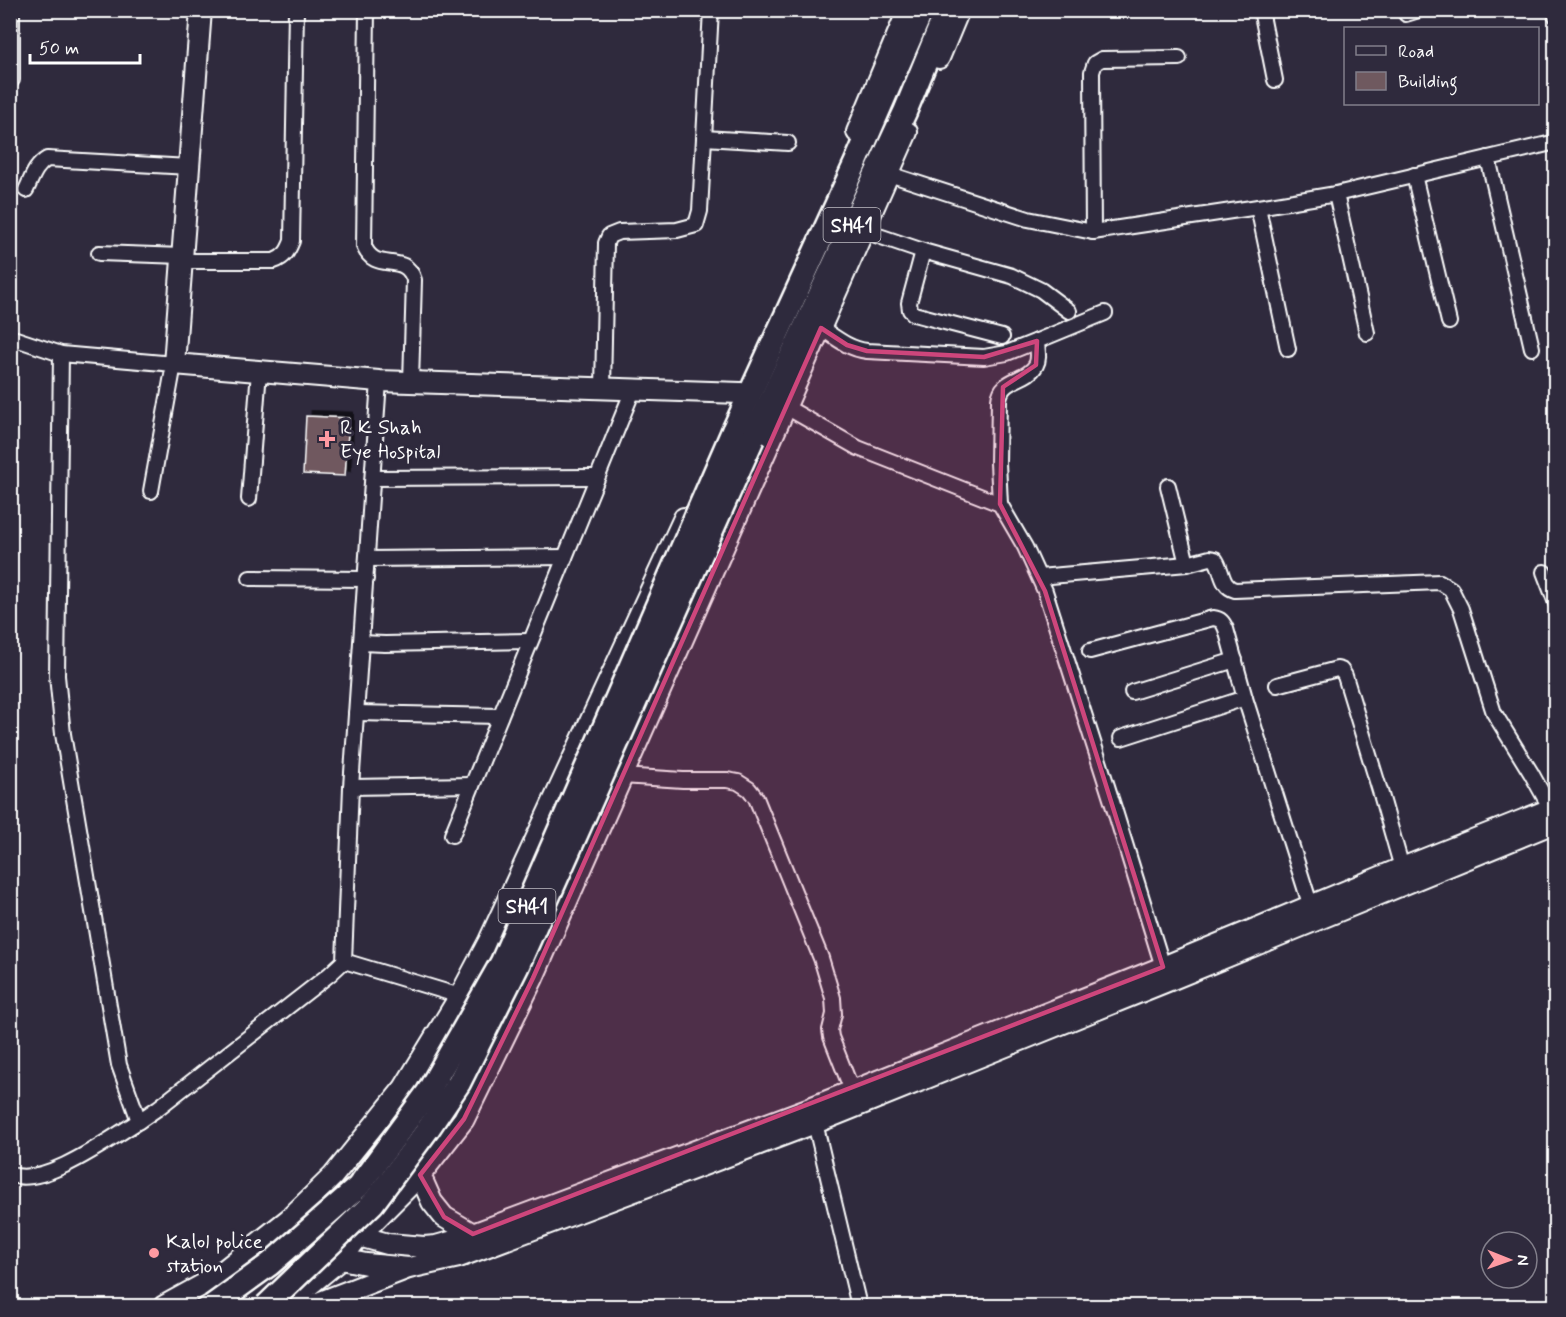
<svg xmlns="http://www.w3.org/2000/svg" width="1566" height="1317" viewBox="0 0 1566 1317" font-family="Mynerve,sans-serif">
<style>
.building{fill:#6f595f;stroke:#fff;stroke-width:1.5;filter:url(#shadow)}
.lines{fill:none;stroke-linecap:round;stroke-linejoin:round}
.street-casing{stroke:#fff;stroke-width:18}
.secondary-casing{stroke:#fff;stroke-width:24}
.primary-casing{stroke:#fff;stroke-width:27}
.street{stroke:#2f2a3d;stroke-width:14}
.secondary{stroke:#2f2a3d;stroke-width:20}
.primary{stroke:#2f2a3d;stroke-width:22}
.primary-bridge-casing{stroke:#fff;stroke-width:27;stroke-linecap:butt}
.primary-bridge{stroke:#2f2a3d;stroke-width:22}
.marked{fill:#ce467c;fill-opacity:0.2;stroke:#ce467c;stroke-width:4.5;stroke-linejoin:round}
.poi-dot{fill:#ff9aa2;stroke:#2f2a3d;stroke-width:2}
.labels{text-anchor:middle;stroke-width:6;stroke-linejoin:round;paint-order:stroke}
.shield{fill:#2f2a3d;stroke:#c1bfc5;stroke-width:1.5}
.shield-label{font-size:20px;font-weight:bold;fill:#fff}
.poi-label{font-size:21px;fill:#fff;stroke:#2f2a3d;text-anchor:start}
</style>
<defs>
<filter id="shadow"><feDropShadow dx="5.5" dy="-5.5" stdDeviation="0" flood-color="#0009"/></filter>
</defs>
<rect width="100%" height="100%" fill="#2f2a3d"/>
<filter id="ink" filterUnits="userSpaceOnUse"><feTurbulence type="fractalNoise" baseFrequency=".0167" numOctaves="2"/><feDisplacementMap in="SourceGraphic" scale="12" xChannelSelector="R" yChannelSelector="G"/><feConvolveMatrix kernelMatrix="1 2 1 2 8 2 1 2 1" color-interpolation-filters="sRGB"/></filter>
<g filter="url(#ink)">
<polygon class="building" points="306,416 349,418 345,476 303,474"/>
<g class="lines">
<defs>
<g id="street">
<polyline points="12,10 12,80"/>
<path d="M 367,10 L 364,246 C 375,275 405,250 414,280 L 411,382"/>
<polyline points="1261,10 1275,80"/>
<polyline points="1554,10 1556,16"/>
<polyline points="1406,14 1419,10"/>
<polyline points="704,138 788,143"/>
<polyline points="1488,158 1532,348"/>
<polyline points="889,174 1028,219 1093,232 1258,207 1336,194 1556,142"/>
<polyline points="1414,175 1449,322"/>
<path d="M 26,190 C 32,178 35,166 47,159 L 189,167"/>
<polyline points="1336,194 1367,333"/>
<polyline points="1258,207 1288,349"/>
<polyline points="864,231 923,251 1012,276 1041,290 1069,311"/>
<polyline points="1093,232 1092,72 1095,63 1102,59 1179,58"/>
<polyline points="923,251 909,303 910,310 914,314 1002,337"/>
<polyline points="99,253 182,256"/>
<path d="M 182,261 L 274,261 C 285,257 288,251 292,241 L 296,10"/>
<path d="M 821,328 C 836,338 849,349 867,351 L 984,357 L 1007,353 L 1037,341"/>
<polyline points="10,337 61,354 174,364 151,491"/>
<polyline points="61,354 57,676 63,734 119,1065 139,1121 158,1108 330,974 344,961 351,787 379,381"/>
<polyline points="603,388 606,243 609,236 619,232 677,230 696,225 700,211 711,10"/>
<polyline points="786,407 858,448 1000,504 1025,547 1045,591 1114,808 1163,967"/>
<polyline points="373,478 597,477"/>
<path d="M 1168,486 L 1187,564 L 1210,558 L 1215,559 C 1223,569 1220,586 1235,590 L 1440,582 L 1451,589 L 1461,609 L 1494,713 L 1531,773 L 1551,809"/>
<polyline points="249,499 259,371"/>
<path d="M 1000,504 L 998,463 L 999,400 C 1001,377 1027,382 1036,365 C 1040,358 1037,349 1037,341 L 1105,313"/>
<polyline points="367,559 565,557"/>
<polyline points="1544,572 1556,603"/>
<polyline points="1039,577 1187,564"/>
<polyline points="250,578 366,579"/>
<polyline points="361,643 385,644 530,641"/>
<path d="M 1090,651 L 1213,618 C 1221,619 1223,622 1226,629 L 1245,698 L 1311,907"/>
<polyline points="1277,685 1337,669 1341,670 1345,676 1380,791 1402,868"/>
<polyline points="1132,692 1235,660"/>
<polyline points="356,713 500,716"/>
<polyline points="1121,738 1245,698"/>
<polyline points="622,776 683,780 727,780 738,782 749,789 756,798 821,958 833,998 834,1014 830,1030 831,1037 855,1098"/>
<polyline points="351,787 472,785"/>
<polyline points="452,835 633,390"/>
<polyline points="344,961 460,996"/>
<polyline points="815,1123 859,1306"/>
<path d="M 10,1174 C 42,1189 111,1138 139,1121"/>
</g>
<g id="secondary">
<polyline points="201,10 174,364 379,381 741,393"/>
<polyline points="939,58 959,10"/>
<polyline points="857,132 908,10"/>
<polyline points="420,1175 432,1202 444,1217 473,1234"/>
<polyline points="315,1205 359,1236 388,1244 424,1247 436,1246 454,1241 810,1108 1163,967 1402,868 1556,807"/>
<polyline points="332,1252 341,1259 366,1264 409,1268 459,1257 815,1123 1165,982 1556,822"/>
<polyline points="164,1306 213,1279 289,1219 333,1176 404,1088 460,996 489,941 684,518"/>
<polyline points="284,1306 341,1259 359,1236 420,1175 464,1119 533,978 907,132"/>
<polyline points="310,1306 406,1269"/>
</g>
<g id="primary">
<polyline points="733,431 856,162 922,10"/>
<polyline points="753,438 905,112 947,10"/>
</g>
</defs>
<use href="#street" class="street-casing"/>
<use href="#secondary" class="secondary-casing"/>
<use href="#primary" class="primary-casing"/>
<use href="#street" class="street"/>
<use href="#secondary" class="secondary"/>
<use href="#primary" class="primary"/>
<defs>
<g id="primary-bridge">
<polyline points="212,1306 270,1264 358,1187 428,1092 502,962 733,431"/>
<polyline points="266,1306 373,1203 428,1129 459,1083 517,967 753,438"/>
</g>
</defs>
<use href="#primary-bridge" class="primary-bridge-casing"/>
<use href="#primary-bridge" class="primary-bridge"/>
</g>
</g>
<path class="marked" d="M 821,328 L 847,345 L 867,351 L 984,357 L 1037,341 L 1036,365 L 1003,387 L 1000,504 L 1045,591 L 1163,967 L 473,1234 L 444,1217 L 420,1175 L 464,1119 L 533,978 Z"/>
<g class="poi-dot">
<path d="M324 430h6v6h6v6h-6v6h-6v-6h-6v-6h6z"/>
<circle cx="154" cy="1253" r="6"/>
</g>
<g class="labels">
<g class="shield">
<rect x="823.5" y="208" width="57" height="34" rx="4.5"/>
<rect x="498.5" y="889" width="57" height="34" rx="4.5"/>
</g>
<g class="shield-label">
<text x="852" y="232">SH41</text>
<text x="527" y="913">SH41</text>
</g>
<g class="poi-label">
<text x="340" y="434">R K Shah<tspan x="340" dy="24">Eye Hospital</tspan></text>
<text x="166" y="1248">Kalol police<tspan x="166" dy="24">station</tspan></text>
</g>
</g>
<rect width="1566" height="1317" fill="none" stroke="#2f2a3d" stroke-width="36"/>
<rect x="18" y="18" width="1530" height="1281" fill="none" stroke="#fff" stroke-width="2" filter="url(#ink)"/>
<rect x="1344" y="27" width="195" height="78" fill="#2f2a3d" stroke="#827f8b" stroke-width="1.5"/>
<rect x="1356" y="46" width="30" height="9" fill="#2f2a3d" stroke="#827f8b" stroke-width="1.5"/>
<text x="1398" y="57" font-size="18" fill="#ffffff">Road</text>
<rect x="1356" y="72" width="30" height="18" fill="#6f595f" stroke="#827f8b" stroke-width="1.5"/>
<text x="1398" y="87" font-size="18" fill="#ffffff">Building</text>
<g transform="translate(1509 1260) rotate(91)"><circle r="28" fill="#2f2a3d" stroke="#827f8b" stroke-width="1.5"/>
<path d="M0-4.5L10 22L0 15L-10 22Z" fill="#ff9aa2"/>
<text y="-9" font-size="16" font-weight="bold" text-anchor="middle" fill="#ffffff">N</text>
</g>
<path d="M30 54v9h110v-9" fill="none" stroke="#ffffff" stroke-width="3"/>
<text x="39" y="54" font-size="18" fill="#ffffff" stroke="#2f2a3d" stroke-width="4.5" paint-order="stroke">50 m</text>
</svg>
